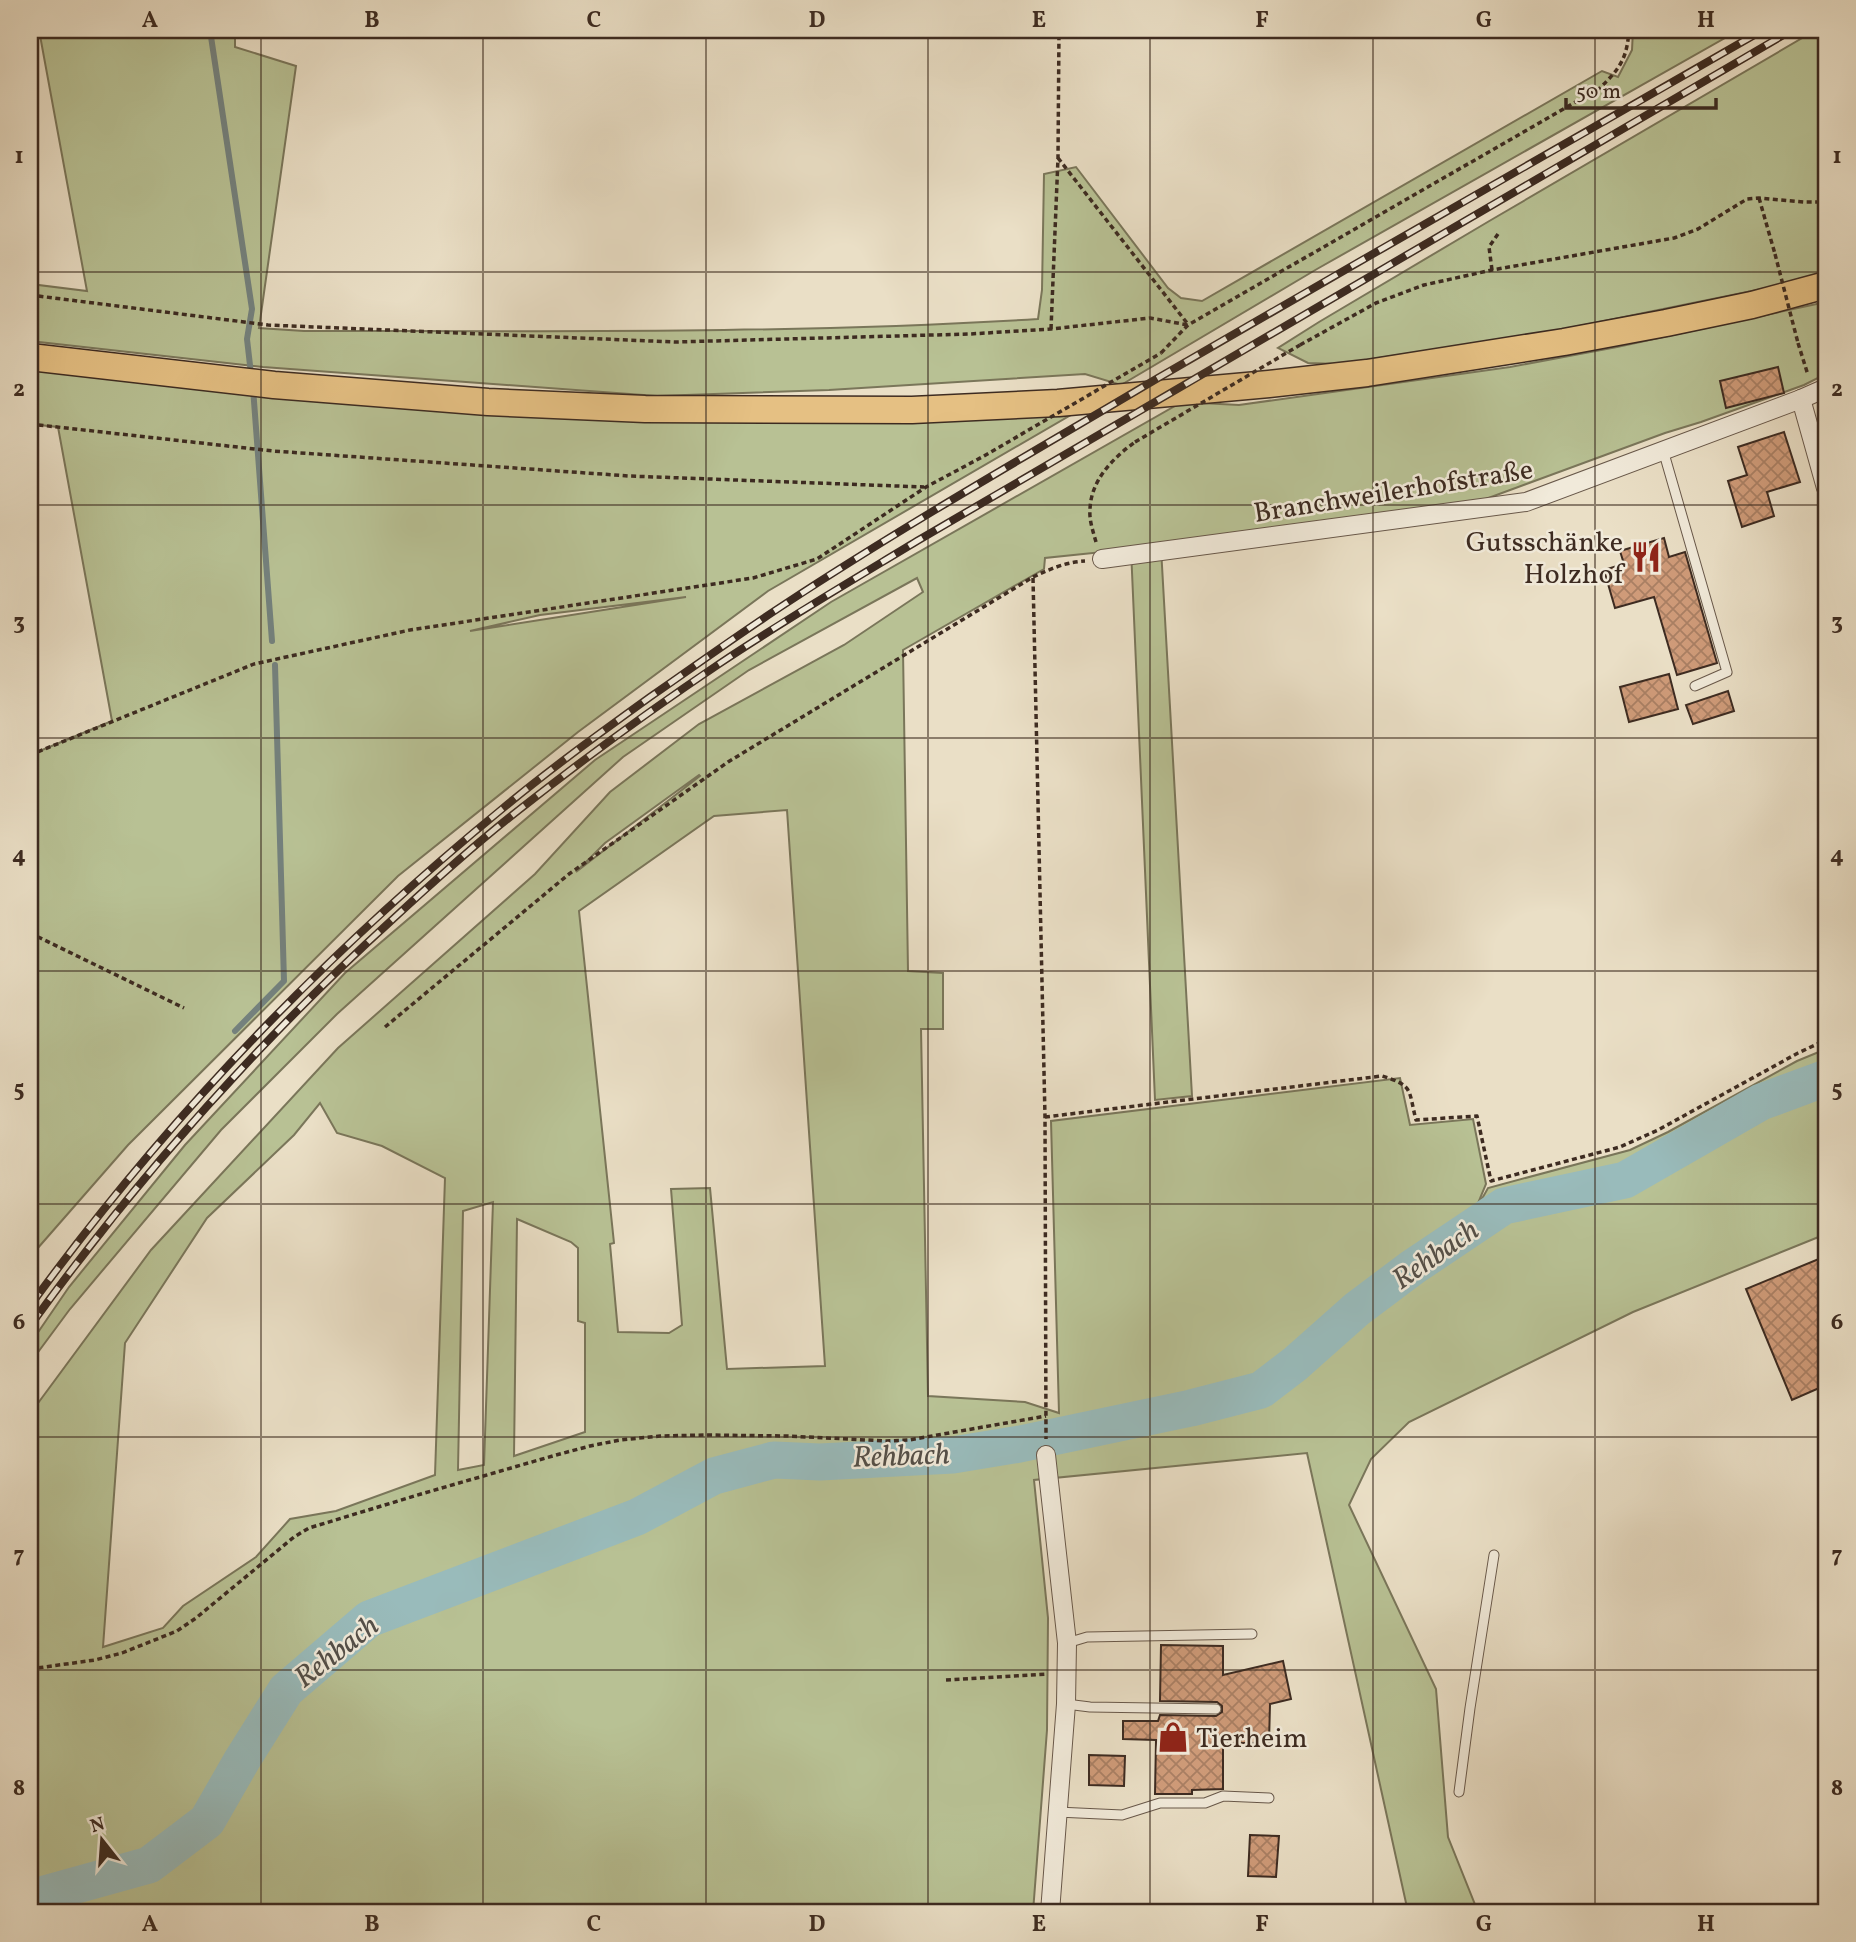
<svg xmlns="http://www.w3.org/2000/svg" width="1856" height="1942" viewBox="0 0 1856 1942" font-family="Vollkorn,serif">
<style>
.green{fill:#b8c194;stroke:#7a765a;stroke-width:2;fill-rule:evenodd}
.lines{fill:none;stroke-linecap:round;stroke-linejoin:round}
.stream{stroke:#74817d;stroke-width:6}
.river{stroke:#9bb;stroke-width:37}
.building{fill:url(#building-cross-hatch);stroke:#3d2b21;stroke-width:2}
.service-casing{stroke:#68584a;stroke-width:11}
.minor-casing{stroke:#68584a;stroke-width:20}
.primary-casing{stroke:#3d2b21;stroke-width:29}
.path{stroke:#3d2b21;stroke-width:3.5;stroke-dasharray:5 3.5;stroke-linecap:butt}
.service{stroke:#f1eada;stroke-width:9}
.minor{stroke:#f1eada;stroke-width:18}
.primary{stroke:#e5c083;stroke-width:26}
.rail-casing{stroke:#3d2b21;stroke-width:8}
.rail{stroke:#f1eada;stroke-width:5;stroke-dasharray:16;stroke-linecap:butt}
.path-bridge{stroke:#3d2b21;stroke-width:3.5;stroke-dasharray:5 3.5;stroke-linecap:butt}
.grid{fill:none;stroke:#3d2b21;stroke-width:2;stroke-opacity:0.55}
.labels{text-anchor:middle;stroke-width:5;stroke-linejoin:round;paint-order:stroke}
.street-label{font-size:28px;fill:#3d2b21;stroke:#f1eada}
.poi-label{font-size:28px;fill:#3d2b21;stroke:#f1eada;text-anchor:end}
.water-label{font-size:30px;font-style:italic;fill:#544f48;stroke:#f1eada}
.neatline{fill:none;stroke:#3d2b21;stroke-width:2.5}
.grid-label{font-size:23px;text-anchor:middle;font-weight:bold;fill:#3d2b21}
</style>
<defs>
<pattern id="building-cross-hatch" width="8" height="8" patternUnits="userSpaceOnUse" patternTransform="scale(1.75)"><rect width="8" height="8" fill="#cf9b79"/><path d="M0 0l8 8M0 8l8-8" fill="none" stroke="#a97f63"/></pattern>
</defs>
<rect width="100%" height="100%" fill="#eadfc6"/>
<filter id="stains"><feTurbulence type="fractalNoise" baseFrequency=".00286" numOctaves="4"/><feColorMatrix values="0 0 0 0 .2 0 0 0 0 .09 0 0 0 0 .02 0 0 0 .5 -.17"/></filter>
<radialGradient id="worn" r=".72"><stop offset=".6" stop-color="#630" stop-opacity="0"/><stop offset="1" stop-color="#630" stop-opacity=".3"/></radialGradient>
<g class="green">
<path d="M 39,30 L 235,30 L 235,47 L 296,66 L 259,328 L 304,331 C 549,331 794,334 1038,319 L 1042,290 L 1044,174 L 1076,167 L 1168,288 L 1181,298 L 1202,301 L 1602,71 L 1618,77 L 1632,50 L 1633,30 L 1739,30 L 1317,269 L 1121,385 L 1085,374 L 829,390 L 657,396 L 263,367 L 30,341 L 30,284 L 87,291 Z"/>
<polygon points="1816,30 1826,30 1826,276 1545,333 1339,364 1308,363 1278,348 1319,322 1491,220"/>
<path d="M 1826,302 L 1826,374 L 1804,385 L 1701,422 L 1665,433 L 1483,500 L 1161,548 L 1192,1096 L 1155,1100 L 1131,549 L 1045,558 L 1044,569 L 903,650 L 908,971 L 943,973 L 943,1029 L 921,1029 L 928,1396 L 1025,1402 L 1059,1413 L 1051,1121 L 1400,1078 L 1410,1125 L 1473,1119 L 1486,1184 L 1474,1213 L 1488,1188 L 1630,1150 L 1668,1132 L 1797,1061 L 1826,1049 L 1826,1234 L 1633,1312 L 1409,1422 L 1371,1459 L 1349,1505 L 1436,1689 L 1448,1837 L 1478,1912 L 1408,1912 L 1307,1453 L 1034,1480 L 1048,1618 L 1047,1730 L 1033,1912 L 30,1912 L 30,1414 L 151,1250 L 338,1048 L 535,874 L 610,792 L 699,724 L 844,645 L 923,592 L 917,578 L 749,670 L 623,757 L 337,1014 L 221,1130 L 70,1309 L 30,1363 L 30,1344 L 69,1287 L 185,1145 L 345,973 L 595,760 L 831,602 L 1182,402 L 1239,405 L 1510,367 L 1617,347 ZM 699,775 L 700,776 L 576,872 L 605,843 ZM 787,810 L 825,1366 L 727,1369 L 710,1188 L 671,1189 L 682,1325 L 669,1333 L 618,1332 L 610,1244 L 614,1243 L 579,911 L 714,816 ZM 320,1103 L 337,1133 L 382,1146 L 445,1178 L 435,1475 L 336,1511 L 290,1519 L 256,1557 L 183,1606 L 163,1628 L 103,1647 L 125,1343 L 207,1218 L 294,1135 ZM 493,1202 L 484,1465 L 458,1470 L 463,1211 ZM 517,1219 L 571,1242 L 578,1248 L 578,1321 L 585,1323 L 585,1432 L 514,1456 Z"/>
<path d="M 30,367 L 835,419 L 1069,416 L 768,591 L 578,732 L 398,876 L 128,1145 L 30,1257 L 30,755 L 112,721 L 58,427 L 30,424 ZM 686,597 L 470,631 L 540,615 Z"/>
</g>
<g class="lines">
<g class="stream">
<polyline points="210,30 252,309 247,339 251,374"/>
<polyline points="253,388 272,641"/>
<polyline points="235,1031 284,981 275,665"/>
</g>
<polyline class="river" points="30,1898 149,1865 207,1821 242,1760 286,1690 369,1619 637,1517 714,1476 774,1460 820,1462 953,1455 1020,1444 1191,1408 1261,1390 1295,1364 1357,1309 1413,1267 1504,1206 1625,1180 1761,1102 1826,1078"/>
</g>
<g class="building">
<polygon points="1778,367 1784,393 1726,408 1720,381"/>
<polygon points="1784,432 1800,482 1767,492 1774,516 1742,527 1728,481 1747,475 1738,447"/>
<polygon points="1664,538 1669,557 1685,552 1717,663 1677,675 1654,597 1615,608 1604,570 1624,564 1620,551"/>
<polygon points="1669,674 1678,709 1629,722 1620,687"/>
<polygon points="1728,691 1734,711 1693,724 1686,705"/>
<polygon points="1826,1256 1826,1385 1792,1400 1746,1289"/>
<polygon points="1161,1645 1223,1646 1223,1675 1283,1661 1291,1699 1270,1704 1269,1743 1223,1743 1223,1789 1192,1790 1192,1794 1155,1794 1156,1740 1123,1739 1123,1721 1158,1721 1160,1715 1216,1716 1222,1712 1222,1706 1217,1702 1160,1701"/>
<polygon points="1089,1755 1125,1756 1124,1786 1089,1785"/>
<polygon points="1250,1835 1279,1836 1276,1877 1248,1876"/>
</g>
<g class="lines">
<defs>
<g id="service">
<polyline points="1663,450 1727,672 1695,686"/>
<polyline points="1067,1643 1087,1637 1252,1634"/>
<polyline points="1066,1704 1090,1707 1216,1709"/>
<polyline points="1459,1792 1470,1708 1494,1555"/>
<polyline points="1057,1812 1122,1815 1160,1803 1205,1803 1223,1796 1269,1798"/>
</g>
<g id="minor">
<polyline points="1801,399 1826,488"/>
<polyline points="1102,559 1526,502 1801,399 1826,388"/>
<polyline points="1046,1455 1067,1643 1066,1704 1050,1912"/>
</g>
<polyline id="primary" points="30,357 274,385 488,402 645,409 912,410 1058,403 1269,384 1367,373 1564,342 1666,323 1752,305 1826,285"/>
</defs>
<use href="#service" class="service-casing"/>
<use href="#minor" class="minor-casing"/>
<use href="#primary" class="primary-casing"/>
<g class="path">
<polyline points="1058,158 1187,323"/>
<polyline points="1759,198 1775,254"/>
<polyline points="1492,270 1489,247 1498,234"/>
<polyline points="30,295 268,325 675,342 970,334 1051,329 1150,318 1188,325"/>
<polyline points="1051,329 1058,158 1059,30"/>
<polyline points="1798,343 1808,375"/>
<polyline points="1300,345 1376,303 1424,285 1492,270 1674,238 1698,229 1747,199 1759,198 1804,202 1826,202"/>
<path d="M 1161,353 L 1188,325 L 1600,88 C 1620,68 1627,59 1629,30"/>
<polyline points="30,424 273,451 629,476 924,487"/>
<path d="M 1096,542 C 1093,531 1089,520 1090,509 C 1091,480 1113,458 1135,442"/>
<polyline points="1033,578 1045,1117 1046,1439"/>
<polyline points="30,755 254,664 410,630 753,578 817,559 926,487 984,456"/>
<polyline points="30,933 184,1008"/>
<path d="M 385,1027 L 569,874 L 728,762 L 1033,577 C 1050,569 1066,562 1085,561"/>
<path d="M 1045,1117 L 1382,1076 C 1414,1086 1408,1089 1416,1120 L 1477,1116 L 1491,1181 L 1620,1147 L 1658,1130 L 1798,1053 L 1826,1040"/>
<polyline points="30,1669 95,1660 122,1653 177,1631 196,1618 294,1537 309,1528 421,1494 556,1455 590,1446 620,1440 660,1436 706,1435 788,1436 887,1441 909,1440 1046,1416"/>
<polyline points="946,1680 1047,1674"/>
</g>
<use href="#service" class="service"/>
<use href="#minor" class="minor"/>
<use href="#primary" class="primary"/>
<defs>
<g id="rail">
<path d="M 30,1306 C 165,1120 325,954 502,809 C 550,769 600,733 650,697 C 695,666 739,634 785,604 C 907,524 1033,452 1158,378 C 1359,261 1562,146 1763,30"/>
<path d="M 30,1326 C 137,1178 258,1042 393,919 C 432,883 473,846 515,813 C 581,761 649,711 719,664 C 783,621 851,581 917,541 L 1792,30"/>
</g>
</defs>
<use href="#rail" class="rail-casing"/>
<use href="#rail" class="rail"/>
<g class="path-bridge">
<polyline points="1775,254 1798,343"/>
<polyline points="1135,442 1300,345"/>
<polyline points="984,456 1161,353"/>
</g>
</g>
<path class="grid" d="M 261,30 L 261,1912M 483,30 L 483,1912M 706,30 L 706,1912M 928,30 L 928,1912M 1150,30 L 1150,1912M 1373,30 L 1373,1912M 1595,30 L 1595,1912M 30,272 L 1826,272M 30,505 L 1826,505M 30,738 L 1826,738M 30,971 L 1826,971M 30,1204 L 1826,1204M 30,1437 L 1826,1437M 30,1670 L 1826,1670"/>
<defs>
<symbol id="restaurant-bare" viewBox="-9 -9 18 18"><path d="M-5-6h1v4h1v-4h1v4h1v-4h1v5L-1.5 .5V6h-2V.5L-5-1ZM5-6V6H3V1.5H1.5Q1.5-4 5-6Z" fill="#8f2418" stroke="#f1eada" stroke-width="2.5" paint-order="stroke"/></symbol>
<symbol id="shop-bare" viewBox="-9 -9 18 18"><path d="M-5-2.5h2.3a2.7 3.5 0 0 1 5.4 0H5L5.5 6h-11ZM-1.5-2.5h3a1.5 2.3 0 0 0-3 0Z" fill="#8f2418" stroke="#f1eada" stroke-width="2.5" paint-order="stroke"/></symbol>
</defs>
<g fill-rule="evenodd">
<use href="#restaurant-bare" x="1624" y="535" width="44" height="44"/>
<use href="#shop-bare" x="1151" y="1715" width="44" height="44"/>
</g>
<g class="labels">
<g class="street-label">
<text transform="translate(1393 490) rotate(-9)" y="10">Branchweilerhofstraße</text>
</g>
<g class="poi-label">
<text x="1623" y="551">Gutsschänke<tspan x="1623" dy="32">Holzhof</tspan></text>
<text x="1196" y="1747" text-anchor="start">Tierheim</text>
</g>
<g class="water-label">
<text transform="translate(1435 1254) rotate(-35)" y="10">Rehbach</text>
<text transform="translate(901 1455) rotate(-2)" y="10">Rehbach</text>
<text transform="translate(336 1651) rotate(-38)" y="10">Rehbach</text>
</g>
</g>
<rect width="1856" height="1942" fill="none" stroke="#eadfc6" stroke-width="77"/>
<g transform="translate(102 1840) rotate(343)" stroke="#f1eada" stroke-width="5" paint-order="stroke">
<path d="M0-5L12 26L0 18L-12 26Z" fill="#3d2b21"/>
<text y="-10" font-size="19" font-weight="bold" text-anchor="middle" fill="#3d2b21">N</text>
</g>
<path d="M1566 98v10h150v-10" fill="none" stroke="#3d2b21" stroke-width="3.5"/>
<text x="1576" y="98" font-size="21" fill="#3d2b21" stroke="#f1eada" stroke-width="5" paint-order="stroke">50 m</text>
<rect x="38" y="38" width="1780" height="1866" class="neatline"/>
<g class="grid-label">
<text x="150" y="27">A</text>
<text x="372" y="27">B</text>
<text x="594" y="27">C</text>
<text x="817" y="27">D</text>
<text x="1039" y="27">E</text>
<text x="1262" y="27">F</text>
<text x="1484" y="27">G</text>
<text x="1706" y="27">H</text>
<text x="19" y="163">1</text>
<text x="1837" y="163">1</text>
<text x="19" y="396">2</text>
<text x="1837" y="396">2</text>
<text x="19" y="629">3</text>
<text x="1837" y="629">3</text>
<text x="19" y="862">4</text>
<text x="1837" y="862">4</text>
<text x="19" y="1096">5</text>
<text x="1837" y="1096">5</text>
<text x="19" y="1329">6</text>
<text x="1837" y="1329">6</text>
<text x="19" y="1562">7</text>
<text x="1837" y="1562">7</text>
<text x="19" y="1795">8</text>
<text x="1837" y="1795">8</text>
<text x="150" y="1931">A</text>
<text x="372" y="1931">B</text>
<text x="594" y="1931">C</text>
<text x="817" y="1931">D</text>
<text x="1039" y="1931">E</text>
<text x="1262" y="1931">F</text>
<text x="1484" y="1931">G</text>
<text x="1706" y="1931">H</text>
</g>
<rect width="100%" height="100%" filter="url(#stains)"/>
<rect width="100%" height="100%" fill="url(#worn)"/>
</svg>
